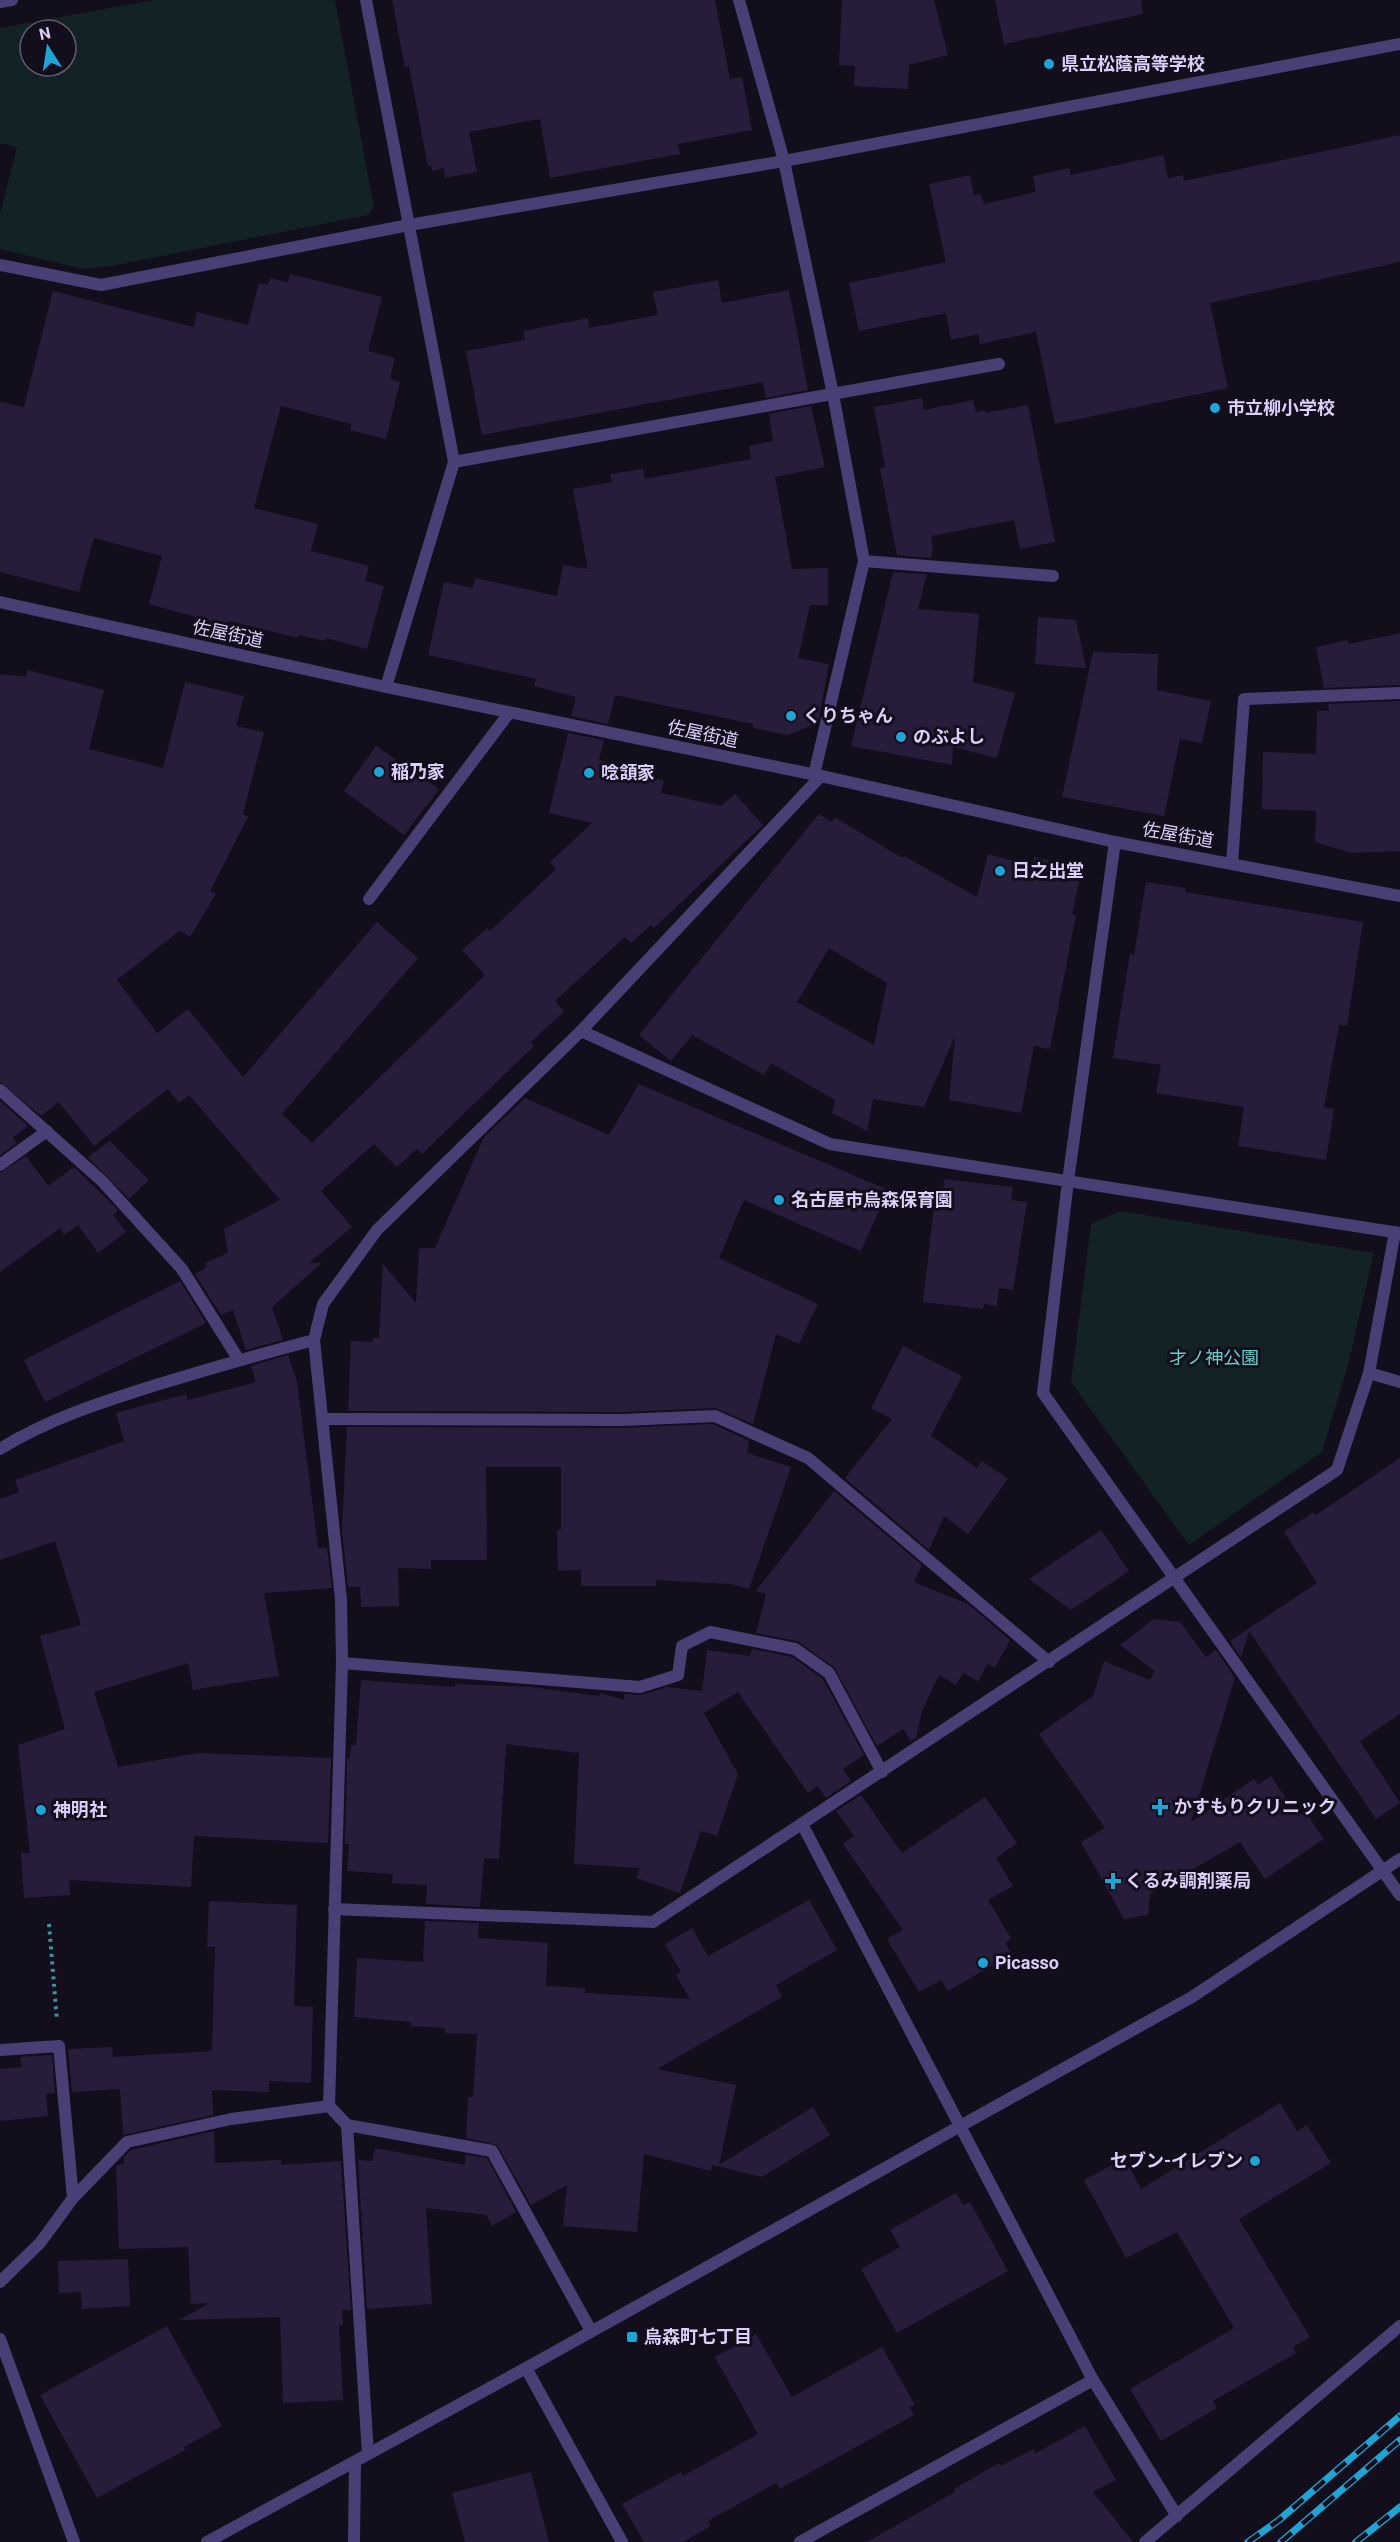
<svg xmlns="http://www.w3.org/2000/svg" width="1400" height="2542" viewBox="0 0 1400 2542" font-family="Roboto,'Noto Sans JP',sans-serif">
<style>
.green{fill:#122225;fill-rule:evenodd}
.building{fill:#271d3a;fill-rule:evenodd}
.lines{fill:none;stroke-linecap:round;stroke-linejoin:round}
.path{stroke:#3c949f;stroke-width:4;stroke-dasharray:3 4.5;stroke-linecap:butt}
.service{stroke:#4a3f74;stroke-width:12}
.minor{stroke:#4a3f74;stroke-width:12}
.tertiary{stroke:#4a3f74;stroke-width:12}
.rail-casing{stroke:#1ea5d6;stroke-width:7}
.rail{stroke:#130e1b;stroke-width:4.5;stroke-dasharray:14;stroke-linecap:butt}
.poi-dot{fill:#1ea5d6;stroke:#130e1b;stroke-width:2}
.labels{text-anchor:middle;stroke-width:6;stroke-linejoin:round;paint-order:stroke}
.poi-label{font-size:18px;font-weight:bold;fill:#dbcff8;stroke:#130e1b;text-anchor:start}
.street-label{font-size:18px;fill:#dbcff8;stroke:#130e1b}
.park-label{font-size:18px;fill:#66cdc5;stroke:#130e1b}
</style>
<rect width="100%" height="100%" fill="#130e1b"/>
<g class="green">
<path d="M 154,0 L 335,0 L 374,207 L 368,215 L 112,266 L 83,269 L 0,249 L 0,214 L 17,147 L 0,143 L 0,28 ZM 30,30 L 66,30 L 66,66 L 30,66 Z"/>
<polygon points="1121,1211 1374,1253 1348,1365 1322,1452 1189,1545 1071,1382 1091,1224"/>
</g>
<g class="building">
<polygon points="392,0 715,0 730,79 742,77 752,130 678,144 680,154 550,178 540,119 469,132 477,172 445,178 444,168 432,171 431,165 428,166 409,66 405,67"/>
<polygon points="842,0 934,0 948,55 909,65 908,89 854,86 855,66 839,65"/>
<polygon points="995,0 1141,0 1143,14 1004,44"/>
<polygon points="1400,135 1400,262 1210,303 1228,388 1055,424 1036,332 980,344 978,334 951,340 946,313 859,331 849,283 946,262 929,184 970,175 974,195 981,194 984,204 1036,192 1033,176 1069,168 1071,175 1163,155 1168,178 1183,175 1184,181"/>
<polygon points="290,274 382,297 368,351 395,358 390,379 400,382 386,439 350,430 351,424 281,406 254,508 318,524 311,551 369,566 365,581 384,586 367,649 326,638 325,641 299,635 298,638 229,621 228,626 149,604 162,556 94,538 79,592 0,572 0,402 24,407 53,291 194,327 197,312 248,325 259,283 268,285 270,278 288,282"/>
<polygon points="718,280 722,303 789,290 808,390 766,398 763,382 482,435 466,351 525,340 523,331 588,318 589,328 658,315 653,292"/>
<polygon points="922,398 924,410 973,400 976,412 985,410 985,413 1028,405 1055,542 1020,549 1014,520 931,536 933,549 931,558 897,555 880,468 885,467 874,407"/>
<polygon points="811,406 825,467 775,477 792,569 828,568 828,605 810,605 798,658 829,664 818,723 788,735 753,728 753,724 615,695 608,724 571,716 576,697 534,686 536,679 428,655 444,582 473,588 475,578 557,596 563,565 588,569 573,489 612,482 610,474 643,469 645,479 751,459 749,446 773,441 769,414"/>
<polygon points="893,572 927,574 918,609 979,614 973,682 1015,693 997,758 953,747 952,765 851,746"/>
<polygon points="1038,617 1076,620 1086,668 1035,664"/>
<polygon points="1400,633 1400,685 1324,688 1316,647 1348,640 1349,644"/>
<polygon points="1093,652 1158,654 1157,690 1211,701 1202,743 1180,739 1164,816 1062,797"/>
<polygon points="27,670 104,690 89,749 163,768 185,682 244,696 236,726 264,732 243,814 248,817 210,891 216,894 190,937 179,931 117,980 157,1033 188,1009 243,1077 377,922 418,958 282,1114 312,1143 485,975 462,950 487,928 490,931 556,869 550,862 592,823 549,813 568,733 604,740 599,760 618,765 617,770 664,780 661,793 721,806 735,794 763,825 654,928 651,925 631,943 625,937 555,1001 564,1011 531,1042 534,1046 422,1154 417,1149 397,1167 374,1144 321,1191 352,1227 309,1263 322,1263 272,1307 283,1340 246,1350 233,1310 221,1315 195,1274 207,1267 205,1263 228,1253 224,1229 280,1200 189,1095 179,1103 168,1089 94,1146 59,1102 41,1116 0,1082 0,674 26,677"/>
<polygon points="1400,701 1400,851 1352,853 1315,842 1316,811 1262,809 1263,752 1316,754 1317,711 1329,711 1328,704"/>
<polygon points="376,746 439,789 404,835 344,791"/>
<path d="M 819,814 L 832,822 L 835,817 L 902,858 L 904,856 L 977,897 L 988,854 L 1032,866 L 1034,857 L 1082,868 L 1072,914 L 1076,915 L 1050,1049 L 1034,1046 L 1021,1113 L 949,1100 L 955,1036 L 924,1107 L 873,1099 L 867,1131 L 832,1113 L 835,1100 L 771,1063 L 764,1075 L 692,1035 L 671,1061 L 639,1035 ZM 829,948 L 887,983 L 874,1045 L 797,1002 Z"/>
<polygon points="1146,882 1186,888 1185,892 1363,922 1347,1026 1339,1025 1324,1107 1334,1109 1326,1160 1238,1146 1244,1107 1156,1093 1161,1065 1113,1058 1130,954 1134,955"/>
<polygon points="639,1084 888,1190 861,1251 744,1200 719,1258 818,1304 799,1344 776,1334 753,1424 715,1408 623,1412 348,1411 351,1341 373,1342 373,1338 379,1338 383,1264 416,1303 419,1248 435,1248 484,1137 525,1098 609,1135"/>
<polygon points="0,1101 28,1126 13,1138 17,1143 0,1155"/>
<polygon points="110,1141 149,1180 129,1199 88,1157"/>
<polygon points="26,1156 48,1186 74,1167 118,1210 113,1215 126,1232 98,1253 78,1225 64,1235 60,1228 0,1272 0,1173"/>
<polygon points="944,1179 1013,1187 1011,1200 1027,1202 1013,1290 999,1288 997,1306 984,1304 983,1309 923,1302 934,1206 941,1209"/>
<polygon points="180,1281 206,1323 45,1402 24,1360"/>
<polygon points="903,1346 962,1376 931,1436 977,1468 982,1461 1008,1479 968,1534 944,1516 929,1550 845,1478 892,1419 871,1408"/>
<polygon points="288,1355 297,1382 318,1548 327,1548 332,1588 264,1593 279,1676 193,1690 188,1663 94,1692 118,1767 198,1753 331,1758 328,1843 194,1836 191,1887 69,1880 70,1895 24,1898 21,1853 30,1853 18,1745 65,1729 40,1636 81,1625 55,1541 0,1560 0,1499 19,1492 15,1480 124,1441 116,1413 186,1394 188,1400 256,1382 251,1366"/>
<polygon points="713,1424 749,1441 747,1453 791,1467 749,1589 731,1584 656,1580 656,1586 581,1586 581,1570 558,1571 557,1530 561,1530 561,1467 486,1467 487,1560 431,1560 431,1569 398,1568 399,1606 361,1607 360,1587 348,1587 342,1531 347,1427 623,1428"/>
<polygon points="1400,1458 1400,1714 1360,1741 1400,1803 1376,1819 1249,1631 1241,1658 1230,1641 1317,1583 1284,1532 1313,1512 1316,1515"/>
<polygon points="834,1491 922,1565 914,1582 968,1604 1010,1640 995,1668 987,1664 978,1681 963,1673 956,1685 939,1675 922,1711 916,1738 911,1741 903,1729 877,1746 834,1667 797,1641 756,1633 766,1594 756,1591"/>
<polygon points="1101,1530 1129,1571 1071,1610 1029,1579"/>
<polygon points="1154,1619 1180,1622 1206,1657 1216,1650 1235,1678 1191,1822 1254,1779 1258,1785 1271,1776 1298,1816 1305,1811 1324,1839 1265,1879 1240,1842 1150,1894 1148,1915 1124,1919 1081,1842 1105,1828 1039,1734 1093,1696 1104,1661 1150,1680 1155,1671 1120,1645"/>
<polygon points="752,1649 792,1657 823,1679 864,1755 843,1769 851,1781 826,1798 818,1786 808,1793 738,1692 704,1713 738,1774 717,1836 701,1831 680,1893 636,1878 640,1868 574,1864 579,1753 506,1744 499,1859 484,1858 480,1907 426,1904 427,1885 392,1883 393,1874 347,1871 349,1844 345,1844 347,1758 350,1758 351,1745 356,1745 361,1680 455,1687 455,1684 530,1687 599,1696 600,1693 624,1700 624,1694 642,1695 667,1687 702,1691 707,1650 750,1656"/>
<polygon points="861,1795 902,1853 985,1797 1017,1843 996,1858 1013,1886 988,1900 1011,1938 1005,1943 1012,1954 948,1991 941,1980 919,1992 887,1939 903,1930 843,1844 854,1836 836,1811"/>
<polygon points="809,1900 837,1950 776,1985 782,1997 657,2069 736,2085 719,2165 813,2107 830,2135 762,2177 712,2165 711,2171 644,2154 637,2232 563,2226 567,2185 531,2205 497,2145 466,2138 468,2097 473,2097 477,2034 445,2033 445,2028 411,2026 411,2022 354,2017 357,1958 423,1962 425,1921 479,1923 478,1938 548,1943 546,1986 585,1988 585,1993 690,1999 676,1975 681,1972 665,1944 692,1928 708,1956"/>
<polygon points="209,1901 297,1905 294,2006 313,2007 311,2083 269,2081 269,2092 212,2090 213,2115 123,2135 120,2089 72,2092 68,2049 112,2047 113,2057 212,2051 215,1947 207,1947"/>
<polygon points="52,2055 55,2093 46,2094 48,2116 0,2121 0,2069 22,2067 20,2057"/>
<polygon points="1280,2103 1297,2131 1307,2125 1331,2163 1239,2219 1310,2337 1293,2347 1296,2353 1213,2401 1217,2408 1161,2441 1130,2389 1234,2328 1177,2232 1126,2258 1084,2180 1125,2158 1141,2189"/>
<polygon points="214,2131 215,2163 281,2160 281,2165 341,2161 351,2310 342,2310 343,2325 339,2325 343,2400 283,2403 280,2317 179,2320 210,2303 191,2304 188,2247 119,2249 116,2165 124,2164 124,2157 131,2150"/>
<polygon points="375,2148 465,2165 465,2155 487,2158 516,2212 492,2226 486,2215 426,2208 432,2304 367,2309 358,2160 372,2161"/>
<polygon points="956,2193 963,2205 970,2202 1008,2271 897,2333 861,2269 900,2247 890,2230"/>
<polygon points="128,2259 130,2306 82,2309 81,2292 59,2293 58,2261"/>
<polygon points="167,2326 222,2426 184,2447 185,2450 97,2498 40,2395"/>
<polygon points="756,2334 792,2397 882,2347 915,2405 909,2407 914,2415 780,2489 776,2483 708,2521 711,2526 683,2542 644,2542 622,2504 681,2472 683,2476 758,2434 715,2357"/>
<polygon points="1085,2426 1116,2480 1093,2492 1133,2542 867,2542 955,2492 954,2489 999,2463 1001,2466 1033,2449 1036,2453"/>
<polygon points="531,2472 549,2542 465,2542 452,2493"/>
</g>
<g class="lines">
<polyline class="path" points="49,1924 57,2021"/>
<polyline class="service" points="369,899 509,713"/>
<g class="minor">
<polyline points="366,0 454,462 386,687"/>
<polyline points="739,0 784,161 833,394 864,561 814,775"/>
<polyline points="0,2 12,0"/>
<polyline points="0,265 101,285 409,225 784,161 1400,44"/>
<polyline points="454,462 999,364"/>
<polyline points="864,561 1053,576"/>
<polyline points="1115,842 1068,1181 1043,1393 1400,1895"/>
<polyline points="1232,863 1244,699 1400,693"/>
<polyline points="581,1031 830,1144 1400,1233"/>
<polyline points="0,1090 102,1181 182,1269 239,1360"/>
<polyline points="0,1165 47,1131"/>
<polyline points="314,1340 341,1600 342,1663 329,2106 347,2125 368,2454"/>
<polyline points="1369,1373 1400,1382"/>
<polyline points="324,1419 623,1420 715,1416 808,1458 1049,1662"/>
<path d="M 0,1449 C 48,1419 102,1402 156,1385 C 208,1369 261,1354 314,1340 L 323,1304 L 377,1230 L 581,1031 L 821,776"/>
<polyline points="342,1663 640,1687 678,1675 682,1646 710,1632 795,1649 829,1673 882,1772"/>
<polyline points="802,1824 1093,2380 1177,2516"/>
<polyline points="334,1909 653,1922 1337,1470 1369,1373 1395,1232"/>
<polyline points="0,2050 59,2046 73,2198 40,2243 0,2282"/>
<polyline points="347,2125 492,2151 591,2331"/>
<polyline points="73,2198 127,2142 231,2119 329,2106"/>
<polyline points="0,2339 74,2542"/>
<polyline points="526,2368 622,2542"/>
<polyline points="354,2542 355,2462"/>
<polyline points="800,2542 1093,2380"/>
<polyline points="1145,2542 1400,2326"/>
</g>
<g class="tertiary">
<polyline points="0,602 386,687 821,776 1115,842 1400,896"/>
<polyline points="207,2542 526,2368 1192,1997 1400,1859"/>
</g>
<defs>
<g id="rail">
<polyline points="1248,2542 1279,2520 1400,2416"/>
<polyline points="1281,2542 1400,2440"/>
<polyline points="1356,2542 1400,2507"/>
</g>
</defs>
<use href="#rail" class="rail-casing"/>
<use href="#rail" class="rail"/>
</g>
<g class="poi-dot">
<circle cx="1049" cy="64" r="6"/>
<circle cx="1215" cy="408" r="6"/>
<circle cx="791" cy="716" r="6"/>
<circle cx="901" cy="737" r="6"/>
<circle cx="379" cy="772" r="6"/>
<circle cx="589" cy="773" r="6"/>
<circle cx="1000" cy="871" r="6"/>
<circle cx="779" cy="1200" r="6"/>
<path d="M1157 1798h6v6h6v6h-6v6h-6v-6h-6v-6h6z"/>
<circle cx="41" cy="1810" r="6"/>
<path d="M1110 1872h6v6h6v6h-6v6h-6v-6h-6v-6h6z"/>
<circle cx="983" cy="1963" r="6"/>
<circle cx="1255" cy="2161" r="6"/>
<rect x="626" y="2331" width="12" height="12" rx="3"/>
</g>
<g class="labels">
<g class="poi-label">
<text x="1061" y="70">県立松蔭高等学校</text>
<text x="1227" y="414">市立柳小学校</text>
<text x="803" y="722">くりちゃん</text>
<text x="913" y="743">のぶよし</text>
<text x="391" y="778">稲乃家</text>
<text x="601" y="779">唸頷家</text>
<text x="1012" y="877">日之出堂</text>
<text x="791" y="1206">名古屋市烏森保育園</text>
<text x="1174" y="1813">かすもりクリニック</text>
<text x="53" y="1816">神明社</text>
<text x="1125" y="1887">くるみ調剤薬局</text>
<text x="995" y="1969">Picasso</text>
<text x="1243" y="2167" text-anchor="end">セブン-イレブン</text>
<text x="644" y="2343">烏森町七丁目</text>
</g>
<g class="street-label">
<text transform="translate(228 634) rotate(12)" y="6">佐屋街道</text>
<text transform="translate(703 734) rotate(12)" y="6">佐屋街道</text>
<text transform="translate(1178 835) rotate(10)" y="6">佐屋街道</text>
</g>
<g class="park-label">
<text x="1214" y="1364">才ノ神公園</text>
</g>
</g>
<g transform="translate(48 48) rotate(348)"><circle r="28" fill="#130e1b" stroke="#635b73" stroke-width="1.5"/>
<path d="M0-4.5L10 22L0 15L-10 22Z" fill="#1ea5d6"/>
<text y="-9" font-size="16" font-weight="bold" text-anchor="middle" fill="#dbcff8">N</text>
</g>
</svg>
